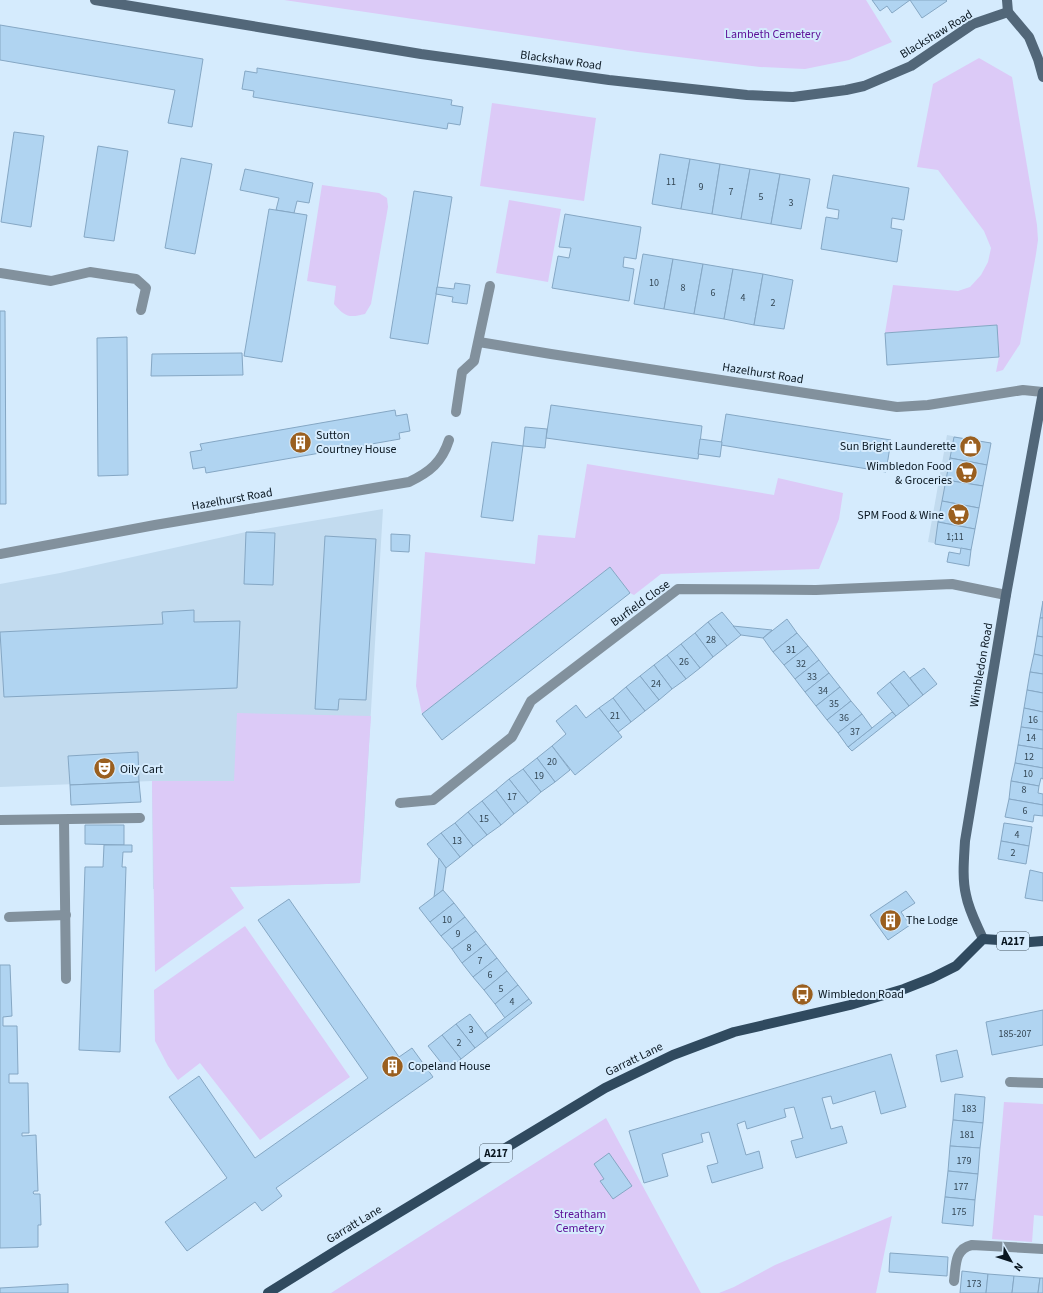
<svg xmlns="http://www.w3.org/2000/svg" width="1043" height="1293" viewBox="0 0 1043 1293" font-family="'Source Sans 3',sans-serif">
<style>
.built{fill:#c2dbef}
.green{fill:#dccaf7}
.building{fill:#b0d4f1;stroke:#85a7c4}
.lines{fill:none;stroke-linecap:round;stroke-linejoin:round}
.street{stroke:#82919d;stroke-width:10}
.secondary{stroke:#526779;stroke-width:10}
.primary{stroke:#304a5f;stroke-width:10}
.labels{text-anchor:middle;stroke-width:4;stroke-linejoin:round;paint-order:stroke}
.number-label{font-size:10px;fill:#334654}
.shield{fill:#d5ebfd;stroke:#465662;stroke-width:1}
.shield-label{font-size:11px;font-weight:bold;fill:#091620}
.park-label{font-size:12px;fill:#5c0d96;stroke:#d5ebfd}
.street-label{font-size:12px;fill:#091620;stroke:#d5ebfd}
.poi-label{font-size:12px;fill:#091620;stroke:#d5ebfd;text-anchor:start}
</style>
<rect width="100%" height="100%" fill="#d5ebfd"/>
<g class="built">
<polygon points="947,435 991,443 971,550 928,542"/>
<polygon points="383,509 364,828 360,883 153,889 152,781 0,787 0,584 60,573 246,532"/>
</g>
<g class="green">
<polygon points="284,0 866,0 892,42 849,60 805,69 760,67 638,52"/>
<polygon points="979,58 1012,77 1037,225 1038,240 1036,254 1020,344 1003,370 996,372 999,357 996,325 885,333 893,285 958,291 970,287 981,275 988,262 991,248 984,231 938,170 917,167 933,84"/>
<polygon points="492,103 596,118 584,201 480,186"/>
<path d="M 322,185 L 379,193 L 387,198 L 388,207 L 371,304 L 365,314 C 349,318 345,317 334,304 L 336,286 L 307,281 Z"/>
<polygon points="509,200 561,209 548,282 496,273"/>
<polygon points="587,464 774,495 778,478 843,493 839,519 819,569 661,574 634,595 630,593 610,567 422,714 416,686 425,552 535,564 538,535 575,538"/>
<polygon points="237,713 371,716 360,883 230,887 244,908 155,972 152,781 234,781"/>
<polygon points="245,926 350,1077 260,1140 200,1063 178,1080 168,1066 155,1041 154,990"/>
<polygon points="1004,1102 1043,1104 1043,1216 1034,1215 1032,1242 992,1239"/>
<polygon points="606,1118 661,1220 701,1293 331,1293"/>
<polygon points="892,1216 876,1293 719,1293 734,1287 775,1265"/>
</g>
<g class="building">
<polygon points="872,0 946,0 947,1 922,18 910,0 892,13 887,6 880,11"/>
<polygon points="0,25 203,59 192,127 168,123 175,90 0,60"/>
<polygon points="257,68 452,100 451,105 463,107 460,125 448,123 447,129 253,97 254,91 242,89 245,71 257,73"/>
<polygon points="14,132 44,136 31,227 1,222"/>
<polygon points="98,146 128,151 114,241 84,237"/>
<polygon points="660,154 690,159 681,209 652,204"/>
<polygon points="181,158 212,164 195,254 165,248"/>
<polygon points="690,159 720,164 712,214 681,209"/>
<polygon points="720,164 750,169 741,219 712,214"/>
<polygon points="245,169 313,183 309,203 297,201 294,213 276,210 279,198 240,190"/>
<polygon points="750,169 780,174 771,224 741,219"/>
<polygon points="780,174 810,179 801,229 771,224"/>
<polygon points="833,175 909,188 904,220 892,218 891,228 902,230 897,262 821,249 826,217 838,219 839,210 827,208"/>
<polygon points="414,191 452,197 428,344 390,338"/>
<polygon points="269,209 307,215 282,362 244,356"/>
<polygon points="565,214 641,227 636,259 624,257 623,267 634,269 629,301 552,288 558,256 569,258 571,248 559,247"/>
<polygon points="643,254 673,259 664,309 634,304"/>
<polygon points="673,259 703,264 694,314 664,309"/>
<polygon points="703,264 733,269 724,319 694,314"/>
<polygon points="733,269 763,274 754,325 724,319"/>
<polygon points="763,274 793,280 784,329 754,325"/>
<polygon points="455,283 470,285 467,304 452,302 453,297 436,294 437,287 454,289"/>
<polygon points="0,311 5,311 6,504 0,504"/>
<polygon points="997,325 999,357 887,365 885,333"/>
<polygon points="127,337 128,475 98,476 97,338"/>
<polygon points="242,353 243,375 151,376 152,354"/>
<polygon points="551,405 702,426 698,459 546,438"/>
<polygon points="395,410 396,416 407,414 410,431 399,433 400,439 206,473 205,467 193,469 190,452 202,450 200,444"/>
<polygon points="726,414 891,440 886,472 721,445"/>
<polygon points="525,427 547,429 545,448 523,446"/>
<polygon points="954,437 991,443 987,465 950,458"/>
<polygon points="700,439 722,442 720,457 698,454"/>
<polygon points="492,442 523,446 513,521 481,517"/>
<polygon points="950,458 987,465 983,486 946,480"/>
<polygon points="946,480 983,486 979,508 942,501"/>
<polygon points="942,501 979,508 975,529 938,522"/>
<polygon points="938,522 975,529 971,550 935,544"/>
<polygon points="246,532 275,533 273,585 244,584"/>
<polygon points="391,534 410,535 409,552 391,551"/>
<polygon points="325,536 376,539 366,700 339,699 338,710 315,709"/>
<polygon points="961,548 971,550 969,566 947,562 949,552 960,554"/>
<polygon points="610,567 630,593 442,740 422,714"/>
<polygon points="1043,601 1043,618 1040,618"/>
<polygon points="194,610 194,622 240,621 237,688 4,697 0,632 163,624 162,612"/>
<polygon points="722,612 741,635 727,646 708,622"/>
<polygon points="1040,618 1043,618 1043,637 1037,636"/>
<polygon points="787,619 797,633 773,652 763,638"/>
<polygon points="708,622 727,646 713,657 695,633"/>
<polygon points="733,626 772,630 763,638 741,635"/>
<polygon points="695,633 713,657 700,668 681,644"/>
<polygon points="797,633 808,646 784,665 773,652"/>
<polygon points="1037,636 1043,637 1043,656 1034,654"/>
<polygon points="681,644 700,668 686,679 667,655"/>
<polygon points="808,646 819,660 795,679 784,665"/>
<polygon points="1034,654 1043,656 1043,674 1030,672"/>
<polygon points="667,655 686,679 672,689 654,665"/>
<polygon points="819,660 829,673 805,692 795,679"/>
<polygon points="654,665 672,689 659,700 640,676"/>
<polygon points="924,668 937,684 923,695 910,678"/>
<polygon points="904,671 923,695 909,706 890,682"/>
<polygon points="1030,672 1043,674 1043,693 1027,690"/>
<polygon points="829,673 840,687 816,706 805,692"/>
<polygon points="640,676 659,700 645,711 626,687"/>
<polygon points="890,682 909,706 896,716 877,693"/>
<polygon points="626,687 645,711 631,722 613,698"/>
<polygon points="840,687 851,701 827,720 816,706"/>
<polygon points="1027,690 1043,693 1043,712 1024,708"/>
<polygon points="613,698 631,722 618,732 599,708"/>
<polygon points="851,701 862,714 838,733 827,720"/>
<polygon points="576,705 586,718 599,708 622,737 575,775 552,746 566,734 556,721"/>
<polygon points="1024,708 1043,712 1043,730 1021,727"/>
<polygon points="892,712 896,716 852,751 848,747"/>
<polygon points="862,714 872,728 848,747 838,733"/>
<polygon points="1021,727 1043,730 1043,749 1018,745"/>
<polygon points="1018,745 1043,749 1043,768 1015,763"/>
<polygon points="552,746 570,770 555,782 537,758"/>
<polygon points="138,752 139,782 70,785 68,756"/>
<polygon points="537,758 555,782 541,792 523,769"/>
<polygon points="1015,763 1043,768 1043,779 1041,778 1039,786 1011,781"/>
<polygon points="523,769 541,792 528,803 509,779"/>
<polygon points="509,779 528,803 514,814 496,790"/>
<polygon points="1011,781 1039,786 1038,793 1043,794 1043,805 1009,799"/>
<polygon points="139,782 141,802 71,805 70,785"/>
<polygon points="496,790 514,814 501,825 482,801"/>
<polygon points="1009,799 1043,805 1043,816 1034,815 1033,822 1005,817"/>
<polygon points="482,801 501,825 487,835 468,812"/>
<polygon points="468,812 487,835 473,846 455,823"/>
<polygon points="455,823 473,846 460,857 441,833"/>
<polygon points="1004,823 1032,827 1029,846 1001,841"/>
<polygon points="85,825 124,825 124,845 85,844"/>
<polygon points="441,833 460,857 446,868 427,844"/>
<polygon points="1001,841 1029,846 1026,864 998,859"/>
<polygon points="104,845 132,845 132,852 123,852 122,867 126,867 120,1052 79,1050 85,867 103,867"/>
<polygon points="439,858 446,868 443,890 434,897"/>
<polygon points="1030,870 1043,873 1043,901 1025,898"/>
<polygon points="443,890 454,903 430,922 419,908"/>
<polygon points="906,891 915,903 901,912 910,925 888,940 870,915"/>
<polygon points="289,899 399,1057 412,1048 433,1077 276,1188 282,1196 262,1211 255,1202 187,1251 165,1222 227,1178 169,1097 199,1076 255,1158 368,1078 258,920"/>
<polygon points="454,903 465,917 441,936 430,922"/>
<polygon points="465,917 476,931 452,949 441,936"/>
<polygon points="476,931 486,944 462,963 452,949"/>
<polygon points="486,944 497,958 473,977 462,963"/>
<polygon points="497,958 507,971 484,990 473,977"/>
<polygon points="0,965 10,965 12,1016 3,1017 3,1026 17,1026 18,1074 9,1074 9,1083 28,1083 29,1133 22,1133 22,1136 36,1135 38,1191 34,1191 33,1193 34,1194 40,1194 41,1225 38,1225 38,1247 0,1248"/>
<polygon points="507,971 518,985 495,1004 484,990"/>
<polygon points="518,985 529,999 505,1018 495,1004"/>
<polygon points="529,999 532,1003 488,1038 485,1033"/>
<polygon points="1043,1010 1043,1045 992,1055 986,1022"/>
<polygon points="470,1014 488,1038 475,1048 456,1024"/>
<polygon points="456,1024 475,1048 461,1059 442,1035"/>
<polygon points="442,1035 461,1059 447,1070 428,1046"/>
<polygon points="957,1050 963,1077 941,1082 936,1055"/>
<polygon points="891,1054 906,1107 881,1114 875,1091 833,1104 831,1096 822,1098 831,1129 842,1126 847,1143 796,1158 791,1141 803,1138 794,1107 784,1109 786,1117 747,1129 745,1121 737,1124 746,1155 759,1151 763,1168 712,1183 707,1166 718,1163 709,1132 701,1134 703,1142 662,1154 668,1176 644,1183 629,1131"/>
<polygon points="955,1094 985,1097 983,1123 953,1120"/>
<polygon points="953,1120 983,1123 980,1148 950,1146"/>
<polygon points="950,1146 980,1148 978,1174 948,1171"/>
<polygon points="609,1153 632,1186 613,1199 600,1181 604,1179 594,1164"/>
<polygon points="948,1171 978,1174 975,1200 945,1197"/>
<polygon points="945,1197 975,1200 973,1226 942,1223"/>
<polygon points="890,1253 948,1257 947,1276 889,1272"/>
<polygon points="962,1271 988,1274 986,1293 960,1293"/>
<polygon points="988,1274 1014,1276 1012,1293 986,1293"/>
<polygon points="1014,1276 1040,1278 1038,1293 1012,1293"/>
<polygon points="1040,1278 1043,1278 1043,1293 1038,1293"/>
<polygon points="68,1284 68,1293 0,1293 0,1288"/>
</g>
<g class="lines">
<g class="street">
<polyline points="0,273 51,281 90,272 136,279 146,288 141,310"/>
<polyline points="479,342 551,354 897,407 928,405 1023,390 1043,392"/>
<polyline points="456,412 462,372 474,361 490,286"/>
<path d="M 0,554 L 155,525 L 409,482 C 430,472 442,462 449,440"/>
<polyline points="400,803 433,800 512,737 531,701 678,589 816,590 952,584 1006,595"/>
<polyline points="0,820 140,818"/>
<polyline points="64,820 66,979"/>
<polyline points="9,917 66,915"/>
<polyline points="1010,1082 1043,1083"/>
<path d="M 954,1281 C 956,1266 954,1249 972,1245 L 1043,1249"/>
</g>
<g class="secondary">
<polyline points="95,0 421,54 609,80 747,95 793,97 846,90 864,86 911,66 973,24 1008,12"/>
<polyline points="1007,0 1008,12 1029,37 1038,59 1043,77"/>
<path d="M 983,939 C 977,925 969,911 966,895 C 962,878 964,859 965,841 L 1006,595 L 1043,392"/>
</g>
<polyline class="primary" points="268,1293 342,1247 605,1088 673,1055 734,1032 850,1005 904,989 932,978 956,966 983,939 1030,942 1043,941"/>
</g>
<defs>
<symbol id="building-disc" viewBox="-11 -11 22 22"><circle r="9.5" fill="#9a5f1f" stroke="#d5ebfd"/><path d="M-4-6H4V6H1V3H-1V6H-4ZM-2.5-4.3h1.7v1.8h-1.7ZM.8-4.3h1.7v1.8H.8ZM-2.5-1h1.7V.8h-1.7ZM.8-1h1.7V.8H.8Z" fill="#fff"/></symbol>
<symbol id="shop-disc" viewBox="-11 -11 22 22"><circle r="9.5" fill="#9a5f1f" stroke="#d5ebfd"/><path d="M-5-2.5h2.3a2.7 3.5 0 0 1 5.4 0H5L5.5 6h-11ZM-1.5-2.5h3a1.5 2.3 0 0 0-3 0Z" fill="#fff"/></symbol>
<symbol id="supermarket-disc" viewBox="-11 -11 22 22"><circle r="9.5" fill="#9a5f1f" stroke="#d5ebfd"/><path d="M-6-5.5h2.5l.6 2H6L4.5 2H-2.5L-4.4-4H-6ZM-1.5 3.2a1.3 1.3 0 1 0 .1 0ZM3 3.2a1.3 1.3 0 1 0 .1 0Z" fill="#fff"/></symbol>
<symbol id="theatre-disc" viewBox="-11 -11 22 22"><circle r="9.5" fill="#9a5f1f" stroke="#d5ebfd"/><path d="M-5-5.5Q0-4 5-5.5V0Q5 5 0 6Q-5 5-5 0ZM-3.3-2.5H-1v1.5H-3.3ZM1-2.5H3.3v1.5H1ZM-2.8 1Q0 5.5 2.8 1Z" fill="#fff"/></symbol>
<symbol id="bus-disc" viewBox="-11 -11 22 22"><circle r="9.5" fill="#9a5f1f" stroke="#d5ebfd"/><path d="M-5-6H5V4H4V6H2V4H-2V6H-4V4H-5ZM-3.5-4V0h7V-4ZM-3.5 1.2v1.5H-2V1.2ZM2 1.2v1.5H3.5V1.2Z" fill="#fff"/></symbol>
</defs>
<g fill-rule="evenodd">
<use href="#building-disc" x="288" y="430" width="25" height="25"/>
<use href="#shop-disc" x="958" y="434" width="25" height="25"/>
<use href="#supermarket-disc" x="954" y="460" width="25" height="25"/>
<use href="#supermarket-disc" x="946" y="502" width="25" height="25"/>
<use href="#theatre-disc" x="92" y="756" width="25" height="25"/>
<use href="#building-disc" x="878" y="908" width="25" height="25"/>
<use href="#bus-disc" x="790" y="982" width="25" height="25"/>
<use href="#building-disc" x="380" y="1054" width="25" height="25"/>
</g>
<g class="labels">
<g class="number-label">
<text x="671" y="185">11</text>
<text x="701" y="190">9</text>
<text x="731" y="195">7</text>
<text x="761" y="200">5</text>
<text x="791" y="206">3</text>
<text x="654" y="286">10</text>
<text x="683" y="291">8</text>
<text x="713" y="296">6</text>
<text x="743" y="301">4</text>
<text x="773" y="306">2</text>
<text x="955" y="540">1;11</text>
<text x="711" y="643">28</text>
<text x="791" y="653">31</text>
<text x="684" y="665">26</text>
<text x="801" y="667">32</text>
<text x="812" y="680">33</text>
<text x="656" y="687">24</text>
<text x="823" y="694">34</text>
<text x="834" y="707">35</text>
<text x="615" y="719">21</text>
<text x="844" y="721">36</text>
<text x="1033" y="723">16</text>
<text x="855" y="735">37</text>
<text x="1031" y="741">14</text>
<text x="1029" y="760">12</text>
<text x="552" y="765">20</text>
<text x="1028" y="777">10</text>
<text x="539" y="779">19</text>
<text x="1024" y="793">8</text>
<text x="512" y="800">17</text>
<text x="1025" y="814">6</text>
<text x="484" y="822">15</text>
<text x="1017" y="838">4</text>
<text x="457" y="844">13</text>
<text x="1013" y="856">2</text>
<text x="447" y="923">10</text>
<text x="458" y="937">9</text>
<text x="469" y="951">8</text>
<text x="480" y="964">7</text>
<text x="490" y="978">6</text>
<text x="501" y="992">5</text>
<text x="512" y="1005">4</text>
<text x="471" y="1033">3</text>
<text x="1015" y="1037">185-207</text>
<text x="459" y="1046">2</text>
<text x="969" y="1112">183</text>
<text x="967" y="1138">181</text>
<text x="964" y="1164">179</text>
<text x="961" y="1190">177</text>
<text x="959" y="1215">175</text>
<text x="974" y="1287">173</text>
</g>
<g class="shield">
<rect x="997" y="932" width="32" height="18" rx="3"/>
<rect x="480" y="1144" width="32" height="18" rx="3"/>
</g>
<g class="shield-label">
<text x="1013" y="945">A217</text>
<text x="496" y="1157">A217</text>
</g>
<g class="park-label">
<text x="773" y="38">Lambeth Cemetery</text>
<text x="580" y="1218">Streatham<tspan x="580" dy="14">Cemetery</tspan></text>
</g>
<g class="street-label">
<text transform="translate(936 34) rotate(-31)" y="4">Blackshaw Road</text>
<text transform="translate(561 60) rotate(8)" y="4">Blackshaw Road</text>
<text transform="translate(763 373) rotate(9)" y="4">Hazelhurst Road</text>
<text transform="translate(232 499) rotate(-10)" y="4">Hazelhurst Road</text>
<text transform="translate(640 603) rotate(-36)" y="4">Burfield Close</text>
<text transform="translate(981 665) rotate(-80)" y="4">Wimbledon Road</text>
<text transform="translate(634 1059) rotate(-26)" y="4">Garratt Lane</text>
<text transform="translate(354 1224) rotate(-31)" y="4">Garratt Lane</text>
</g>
<g class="poi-label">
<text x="316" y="439">Sutton<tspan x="316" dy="14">Courtney House</tspan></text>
<text x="956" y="450" text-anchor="end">Sun Bright Launderette</text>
<text x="952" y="470" text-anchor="end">Wimbledon Food<tspan x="952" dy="14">&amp; Groceries</tspan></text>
<text x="944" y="519" text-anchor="end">SPM Food &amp; Wine</text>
<text x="120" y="773">Oily Cart</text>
<text x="906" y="924">The Lodge</text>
<text x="818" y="998">Wimbledon Road</text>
<text x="408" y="1070">Copeland House</text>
</g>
</g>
<g transform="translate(1011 1261) rotate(129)" stroke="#d5ebfd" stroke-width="3" paint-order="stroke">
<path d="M0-3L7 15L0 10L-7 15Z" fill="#091620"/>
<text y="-6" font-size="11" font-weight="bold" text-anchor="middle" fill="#091620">N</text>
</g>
</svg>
